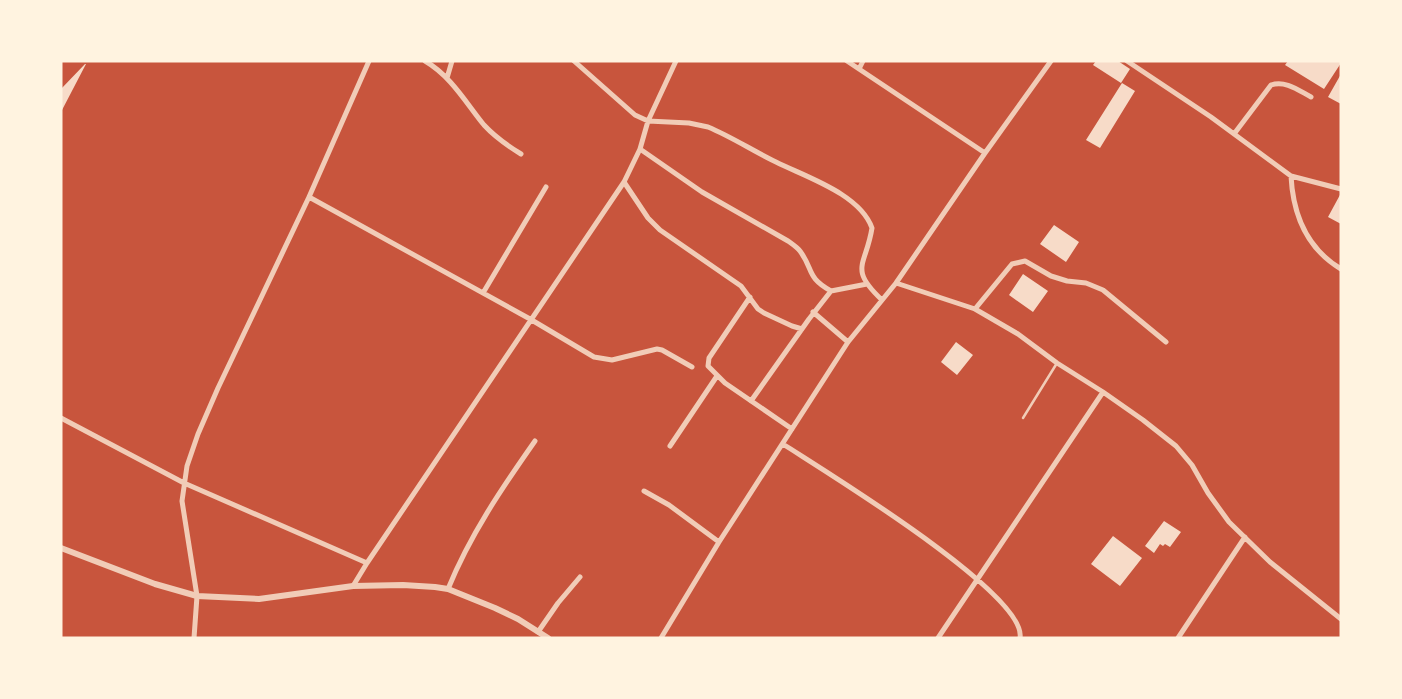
<svg xmlns="http://www.w3.org/2000/svg" width="1402" height="699" font-family="'Roboto Serif',serif">
	<style>
		.building { fill: #f7dbc8 }
		.lines { fill: none; stroke-linecap: round; stroke-linejoin: round }
		.service { stroke: #f1ccb7; stroke-width: 2.5 }
		.minor { stroke: #f1ccb7; stroke-width: 5 }
		.tertiary { stroke: #f1ccb7; stroke-width: 6 }
	</style>
	<rect width="100%" height="100%" fill="#c8553d"/>
	<path class="building" d="M1096,61H1118L1130,69L1121,83L1093,65Z
		M1288,61H1341V63L1324,89L1285,65Z
		M85,64H86L61,112V89Z
		M1341,74V104L1328,97Z
		M1122,83L1135,91L1100,148L1086,140Z
		M1341,193V224L1328,217Z
		M1054,225L1079,242L1066,262L1040,244Z
		M1023,274L1048,291L1033,312L1009,295Z
		M956,342L973,355L957,375L941,362Z
		M1164,521L1181,532L1170,547L1165,544L1163,546L1160,544L1154,553L1145,546Z
		M1113,536L1142,558L1120,586L1091,564Z"/>
	<g class="lines">
		<path class="service" d="M1023,418L1057,363"/>
		<path class="minor" d="M425,61C451,76 466,103 484,125C495,137 508,146 521,154
			M574,61L635,115L648,121L689,123L708,127C732,137 753,151 776,162C806,177 860,194 872,228C866,266 848,268 882,300
			M847,61L985,153
			M1127,61L1211,117L1291,176L1341,189
			M859,69L863,61
			M447,78L452,61
			M1234,134L1271,85C1285,80 1298,90 1311,97
			M640,149L702,192L788,241C792,244 797,247 800,251C814,270 806,277 831,291
			M1291,176C1293,215 1306,248 1341,269
			M624,182L648,218L660,230L741,286L758,309L764,313L792,326L802,329
			M309,197L530,319L594,357L612,360L657,349L662,350L692,367
			M896,283L975,309L1018,334L1057,363L1103,392L938,638
			M483,293L546,187
			M750,297L709,358L708,366L725,383L792,429
			M975,309L1012,264L1025,261L1051,276L1067,281L1086,283L1103,290L1166,342
			M813,312L848,342
			M1103,392L1143,420L1176,446L1192,465L1208,493L1229,522L1270,562L1341,619
			M751,401L809,319L831,291L867,284
			M61,418L184,483L367,563
			M783,444C821,469 1028,594 1020,638
			M670,446L717,376
			M644,491L669,505L719,542
			M353,586L367,563L624,182L640,149L648,121L676,61
			M448,589C470,535 502,488 535,441
			M538,632L558,603L580,577
			M194,638L197,596L182,501L187,466L198,434L218,388L309,197L369,61
			M661,638L719,542L848,342L896,283L985,153L1051,61
			M1178,638L1245,537"/>
		<path class="tertiary" d="M61,548L155,584L197,596L259,599L353,586L403,585L435,587L448,589L495,608L518,619L548,638"/>
	</g>
	<rect width="1402" height="699" fill="none" stroke="#fff3e0" stroke-width="125"/>
</svg>
